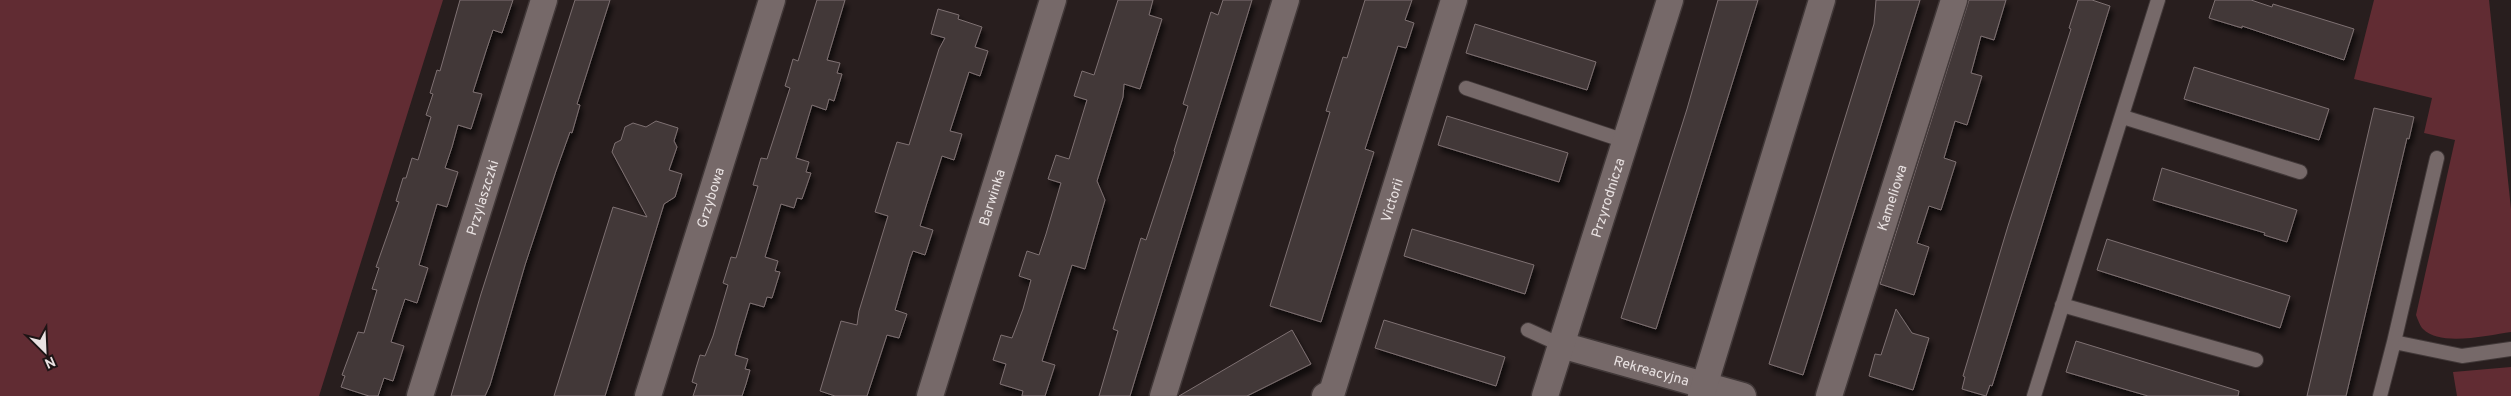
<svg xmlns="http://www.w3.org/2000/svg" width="2511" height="396" font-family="Overpass,sans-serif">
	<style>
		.green { fill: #612c33 }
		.building { fill: #423738; stroke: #7e7172; filter: url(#shadow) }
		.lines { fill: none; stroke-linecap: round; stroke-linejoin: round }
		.service-casing { stroke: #413838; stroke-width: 16 }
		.minor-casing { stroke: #413838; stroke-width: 29 }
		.service { stroke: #766969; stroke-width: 14 }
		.minor { stroke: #766969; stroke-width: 26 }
		.labels { text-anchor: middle; stroke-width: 4.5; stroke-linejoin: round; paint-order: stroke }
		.street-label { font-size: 14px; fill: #e9e2e2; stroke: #1e1415 }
	</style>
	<defs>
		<filter id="shadow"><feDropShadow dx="3" dy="5.5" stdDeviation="2.5" flood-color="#0009"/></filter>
	</defs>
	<rect width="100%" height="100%" fill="#281e1e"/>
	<path class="green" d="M0,0H443L319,396H0Z
		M2374,0H2489L2511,209V332C2489,335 2440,347 2423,329C2420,326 2418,320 2416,315L2455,140L2424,133L2432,98L2354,79Z
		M2511,367V396H2457L2453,372Z"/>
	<path class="building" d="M460,0H513L502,33L493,30L486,51L473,92L482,94L471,129L458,125L452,147L445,168L458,172L447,207L437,204L419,265L428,268L417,303L405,299L398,320L391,342L404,346L393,381L384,378L378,396H369L341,387L345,376L342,375L358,332L364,333L377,290L372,289L379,268L376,267L399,202L396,201L403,178H406L412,158L418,160L431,117L426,115L433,94L430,93L437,70L440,71Z
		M575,0H610L577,104L580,105L572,133L570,132L556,171L525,265L490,385L485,396H451L481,294Z
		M817,0H845L827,60L840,63L837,73L842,74L834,101L829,99L826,110L812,105L796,158L809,162L806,172L811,173L802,199L797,198L794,208L781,204L765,257L778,261L775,271L780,272L772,298L767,297L764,307L750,303L738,343L735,355L748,359L745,369L750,370L746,384L742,396H693L697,384L692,382L696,368L700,355L705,356L713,336L728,285L723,283L731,257L736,258L758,186L753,185L761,158L767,159L790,88L785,86L789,73L793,59L798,61Z
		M1118,0H1153L1149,15L1162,19L1140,89L1124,84L1123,97L1097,181L1105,200L1092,244L1085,269L1072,265L1042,361L1055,365L1045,396H1022L1023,391L1000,384L1006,364L993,360L1001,335L1012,338L1023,309L1031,280L1019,276L1027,251L1039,255L1046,234L1061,183L1048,179L1056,155L1069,159L1087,100L1074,96L1082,71L1094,75Z
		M1223,0H1252L1136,376L1130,396H1099L1118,331L1113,329L1130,274L1141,238L1146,240L1175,152L1174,151L1188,106L1183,104L1211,12L1218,15Z
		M1365,0H1412L1405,20L1414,23L1406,48L1398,46L1365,149L1374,152L1321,322L1270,306L1330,112L1326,111L1343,57L1347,58Z
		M1718,0H1758L1656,329L1621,318L1687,109Z
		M1876,0H1920L1803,375L1769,364L1874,24Z
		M1969,0H2006L1994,40L1981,36L1971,73L1982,76L1967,125L1955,121L1944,158L1956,162L1941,210L1929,206L1917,243L1929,247L1914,295L1880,284Z
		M2078,0H2092L2110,6L1992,386L1990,385L1986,396L1962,389L1965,377L1963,376L2008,226L2071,29L2069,28Z
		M2215,0H2251L2272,7L2273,4L2354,29L2344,60L2242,26V28L2209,18Z
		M938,9L959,15L958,19L982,27L975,47L988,51L980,76L969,72L950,131L962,134L954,160L942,156L926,206L920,226L933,230L925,255L913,251L910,259L895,310L907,314L899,338L887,335L867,396H835L820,391L841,321L857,325L859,311L888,216L875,212L889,167L897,142L909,145L939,49L945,38L931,34Z
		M1475,24L1596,62L1587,90L1466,53Z
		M2194,67L2329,109L2319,140L2184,99Z
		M2374,108L2414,117L2409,139L2407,138L2346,396H2307Z
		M1447,116L1568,153L1559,182L1438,145Z
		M656,121L678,128L674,141L677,147L669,170L682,174L675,197L664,204L605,396H554L613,207L647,217L612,152L615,143L621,140L625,127L633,123L646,127Z
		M2162,168L2297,210L2287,242L2264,235L2265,233L2153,200Z
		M1412,229L1534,265L1525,294L1404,256Z
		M2107,239L2290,296L2280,328L2097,270Z
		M1896,309L1912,333L1929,338L1913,390L1869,376L1875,354L1881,355Z
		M1384,320L1505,357L1496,386L1375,348Z
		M1292,330L1311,364L1247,396H1179Z
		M2076,341L2239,391L2238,396H2148L2066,372Z"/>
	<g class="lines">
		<defs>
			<path id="service" d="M1466,88L1625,141
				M2123,117L2300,172
				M2062,305L2256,360
				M1528,330L1561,345
				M2394,342L2437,158
				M2034,396L2158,0
				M2380,396L2394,342L2462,356L2511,349"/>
			<g id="minor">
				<path id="s1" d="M1561,345L1743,396"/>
				<path id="s2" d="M420,396L544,0"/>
				<path id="s3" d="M648,396L772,0"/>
				<path id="s4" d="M930,396L1053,0"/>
				<path d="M1163,396L1286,0"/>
				<path id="s5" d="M1325,396L1332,392L1454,0"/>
				<path id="s6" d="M1545,396L1670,0"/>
				<path d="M1701,396L1822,0"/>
				<path id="s7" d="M1829,396L1954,0"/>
			</g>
		</defs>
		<use href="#service" class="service-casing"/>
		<use href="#minor" class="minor-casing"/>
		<use href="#service" class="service"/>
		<use href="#minor" class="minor"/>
	</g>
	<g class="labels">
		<g class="street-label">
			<text dy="5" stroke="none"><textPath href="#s2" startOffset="208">Przylaszczki</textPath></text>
			<text dy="5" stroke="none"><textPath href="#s3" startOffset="208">Grzybowa</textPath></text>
			<text dy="5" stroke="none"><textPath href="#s4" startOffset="208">Barwinka</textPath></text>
			<text dy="5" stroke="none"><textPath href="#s6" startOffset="208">Przyrodnicza</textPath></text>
			<text dy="5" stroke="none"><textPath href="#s7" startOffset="208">Kameliowa</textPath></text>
			<text dy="5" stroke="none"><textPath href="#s5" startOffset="209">Victorii</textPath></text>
			<text dy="5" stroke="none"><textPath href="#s1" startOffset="94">Rekreacyjna</textPath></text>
		</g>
	</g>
	<g transform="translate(45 351) rotate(156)" stroke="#1e1415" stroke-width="4" paint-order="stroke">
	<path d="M0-4L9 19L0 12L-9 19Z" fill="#e9e2e2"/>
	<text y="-8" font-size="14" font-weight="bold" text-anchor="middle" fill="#e9e2e2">N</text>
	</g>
</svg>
